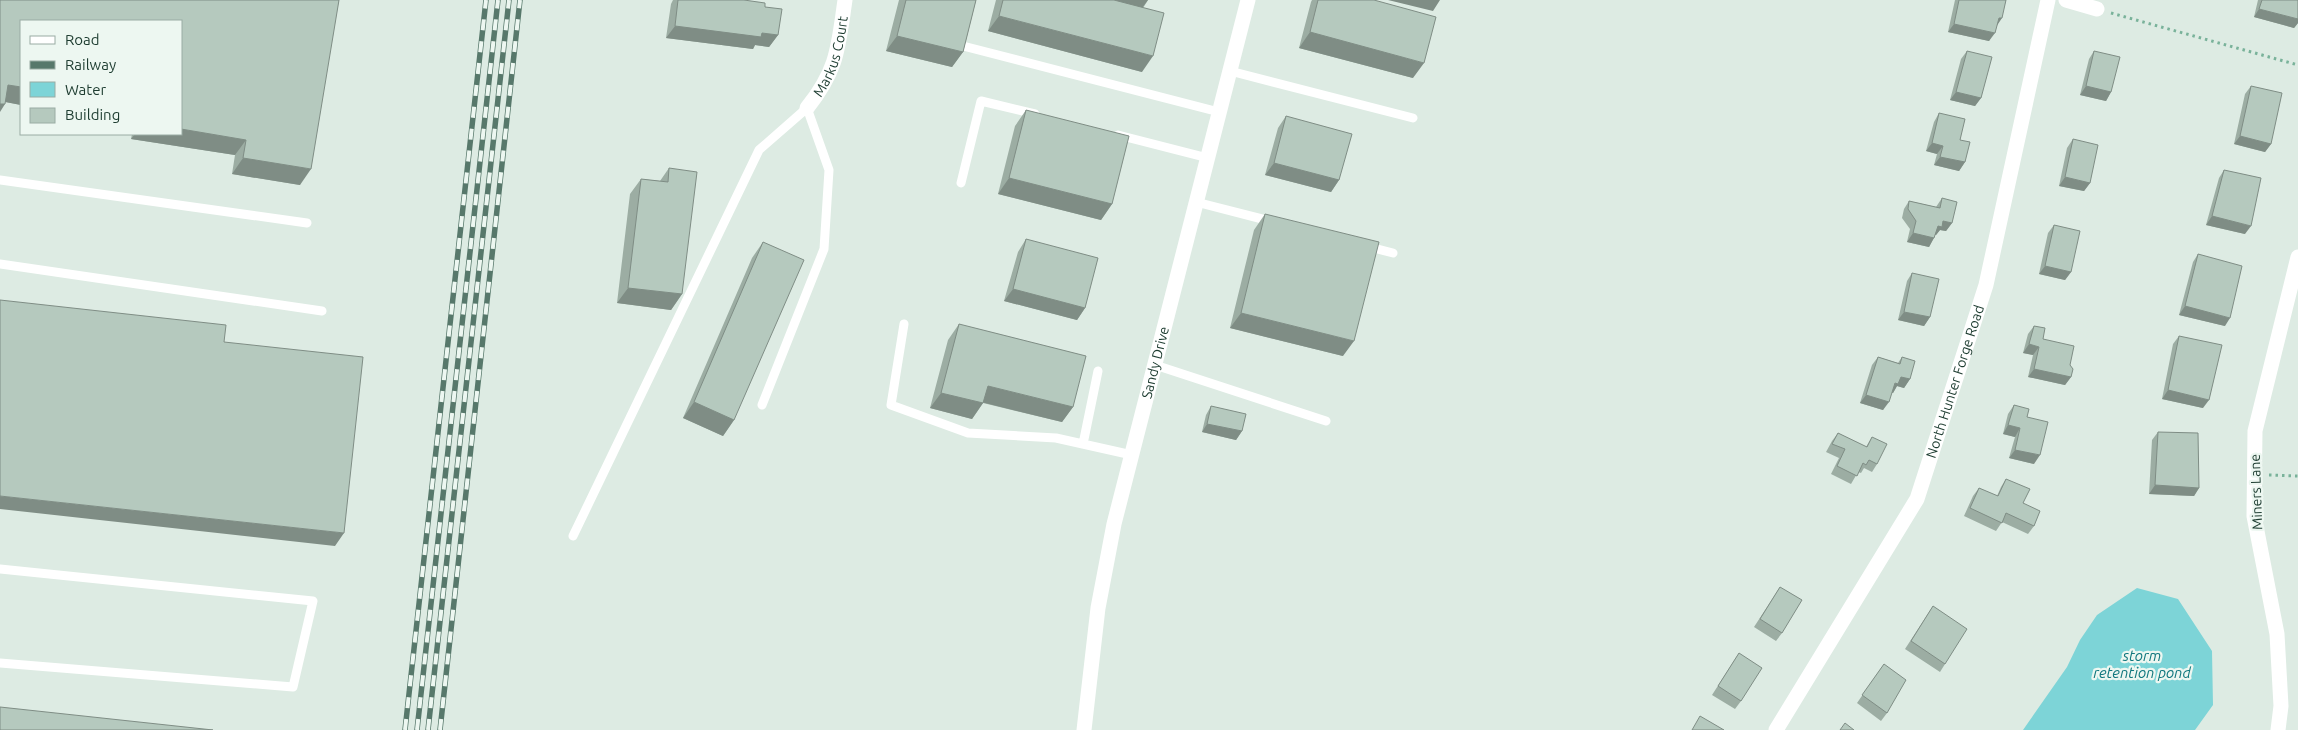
<svg xmlns="http://www.w3.org/2000/svg" width="2298" height="730" font-family="Ubuntu,sans-serif">
	<style>
		.water { fill: #7dd4d7 }
		.lines { fill: none; stroke-linecap: round; stroke-linejoin: round }
		.path { stroke: #79b29a; stroke-width: 3; stroke-dasharray: 2.5 4; stroke-linecap: butt }
		.service { stroke: #fff; stroke-width: 9 }
		.minor { stroke: #fff; stroke-width: 15 }
		.rail-casing { stroke: #57786b; stroke-width: 5.5 }
		.rail { stroke: #edf7f1; stroke-width: 4; stroke-dasharray: 11; stroke-linecap: butt }
		.wall { fill: #9cada3 }
		.shaded-wall { fill: #7f8d85 }
		.building { fill: #b5c9be; stroke: #7f8d85 }
		.labels { text-anchor: middle; stroke-width: 4.5; stroke-linejoin: round; paint-order: stroke }
		.street-label { font-size: 14px; fill: #1d3c30; stroke: #edf7f1 }
		.water-label { font-size: 15px; font-style: italic; fill: #11787e; stroke: #edf7f1 }
	</style>
	<rect width="100%" height="100%" fill="#ddebe3"/>
	<path class="water" d="M2137,588L2178,599L2212,651L2213,705L2195,730H2023L2067,667L2080,640L2097,615Z"/>
	<g class="lines">
		<path class="path" d="M2111,13L2298,65
			M2269,475L2298,476"/>
		<path class="service" d="M963,46L1219,112
			M1230,71L1413,118
			M1118,135L1208,158
			M0,180L307,223
			M961,183L981,101L1035,114
			M1196,202L1274,222
			M1366,246L1393,253
			M0,264L322,311
			M904,324L891,405L968,433L1056,438L1132,455
			M1155,365L1326,421
			M1083,444L1098,371
			M573,536L759,150L807,108L829,170L824,249L762,405
			M0,569L313,601L293,687L0,663"/>
		<g class="minor">
			<path d="M2066,0L2097,9"/>
			<path id="s1" d="M807,108C838,69 838,48 845,0"/>
			<path id="s2" d="M1084,730L1098,608L1114,524L1248,0"/>
			<path id="s3" d="M1776,730L1917,499L1986,285L2048,0"/>
			<path d="M2278,730L2281,706L2277,634L2254,516L2255,431L2298,257"/>
		</g>
		<defs>
			<path id="rail" d="M405,730L486,0
				M417,730L498,0
				M428,730L509,0
				M440,730L520,0"/>
		</defs>
		<use href="#rail" class="rail-casing"/>
		<use href="#rail" class="rail"/>
	</g>
	<path class="wall" d="M0,0H339L300,185L232,174L235,155L131,139L132,134H181L21,21V105L6,102Z
		M673,0H744L765,7L778,35L769,47L755,45L753,49L666,38L671,4Z
		M899,0H976L963,52L952,67L886,51Z
		M996,0H1148L1143,8L1142,72L988,31Z
		M1312,0H1374L1413,78L1299,48L1311,2Z
		M1955,0H2006L1996,27L1989,41L1948,32Z
		M2258,0H2298V23L2294,28L2254,17Z
		M1967,51L1981,98L1975,106L1950,100L1961,59Z
		M2094,51L2111,92L2106,101L2080,95L2089,59Z
		M2251,86L2271,144L2265,152L2234,144L2245,94Z
		M1026,110L1112,204L1101,220L998,194L1015,126Z
		M1939,113L1960,140L1965,162L1959,171L1934,165L1937,154L1926,151L1934,122Z
		M1286,116L1339,180L1331,192L1265,175L1278,128Z
		M2073,139L2090,183L2084,191L2059,186L2067,148Z
		M669,168L682,294L671,310L617,303L630,194L641,179L660,181Z
		M2224,170L2245,234L2206,225L2219,178Z
		M1942,198L1952,223L1946,231L1940,230L1936,235H1935L1929,247L1907,242L1910,229L1902,218L1904,209L1909,201L1936,207Z
		M1265,214L1343,356L1230,328L1254,230Z
		M2054,225L2071,272L2065,280L2039,274L2048,233Z
		M1026,239L1085,308L1077,320L1004,301L1018,252Z
		M763,242L734,420L723,436L683,418L752,258Z
		M2198,254L2225,326L2179,315L2193,262Z
		M1912,273L1930,317L1924,326L1898,320L1907,281Z
		M959,324L1073,407L1062,422L983,403L972,419L930,408L948,340Z
		M2034,326L2043,339L2070,365L2071,377L2065,385L2028,377L2033,355L2023,353L2028,334Z
		M2179,336L2203,408L2162,399L2173,344Z
		M1878,357L1898,363L1902,357L1910,379L1904,388L1897,386L1893,393L1892,392L1883,410L1860,403L1872,365Z
		M2014,405L2027,417L2034,464L2009,458L2015,437L2003,434L2008,414Z
		M1211,406L1242,431L1236,440L1202,432L1206,415Z
		M2158,432L2199,488L2194,496L2149,494L2152,440Z
		M1838,433L1866,447L1872,437L1877,464L1872,472L1864,468L1861,473L1858,472L1851,484L1831,474L1839,458L1826,452L1832,441Z
		M2006,479L2023,503L2034,526L2028,534L2002,522L1996,531L1964,516L1973,496L1979,488L1997,496L2001,487Z
		M1780,587L1782,633L1776,641L1754,627Z
		M1933,606L1945,664L1940,672L1905,649Z
		M1739,653L1741,701L1735,709L1712,695Z
		M1884,664L1887,713L1881,721L1857,703Z"/>
	<path class="shaded-wall" d="M1108,0H1148L1142,8Z
		M1388,0H1440L1433,11Z
		M2259,9L2298,19V23L2294,28L2254,17Z
		M999,16L1153,56L1142,72L988,31Z
		M1999,18H2002L1996,27Z
		M1954,24L1995,33L1989,41L1948,32Z
		M675,26L762,33L778,35L769,47L755,45L753,49L666,38Z
		M1310,32L1424,63L1413,78L1299,48Z
		M897,36L963,52L952,67L886,51Z
		M8,85L21,87V105L0,101Z
		M2086,86L2111,92L2106,101L2080,95Z
		M1956,92L1981,98L1975,106L1950,100Z
		M0,104H5L0,112Z
		M181,129L246,140L235,155L131,139L135,134H181Z
		M2240,136L2271,144L2265,152L2234,144Z
		M1932,143L1943,146L1937,154L1926,151Z
		M1940,157L1965,162L1959,171L1934,165Z
		M243,158L311,169L300,185L232,174Z
		M1274,163L1339,180L1331,192L1265,175Z
		M2065,177L2090,183L2084,191L2059,186Z
		M1009,178L1112,204L1101,220L998,194Z
		M2212,216L2251,226L2245,234L2206,225Z
		M1943,221L1952,223L1946,231L1940,230L1936,235L1932,234L1938,226Z
		M1913,233L1934,238L1929,247L1907,242Z
		M2045,266L2071,272L2065,280L2039,274Z
		M628,288L682,294L671,310L617,303Z
		M1013,289L1085,308L1077,320L1004,301Z
		M2185,306L2230,318L2225,326L2179,315Z
		M1904,312L1930,317L1924,326L1898,320Z
		M1241,313L1354,341L1343,356L1230,328Z
		M2029,344L2039,347L2033,355L2023,353Z
		M2034,369L2071,377L2065,385L2028,377Z
		M1901,377L1910,379L1904,388L1897,386L1893,393L1889,392Z
		M988,386L1073,407L1062,422L977,401Z
		M2168,390L2209,400L2203,408L2162,399Z
		M941,393L983,403L972,419L930,408Z
		M1866,395L1889,402L1883,410L1860,403Z
		M694,402L734,420L723,436L683,418Z
		M1207,424L1242,431L1236,440L1202,432Z
		M2008,425L2020,428L2015,437L2003,434Z
		M2015,450L2040,455L2034,464L2009,458Z
		M2155,485L2199,488L2194,496L2149,494Z
		M0,496L344,533L335,546L0,509Z"/>
	<path class="building" d="M0,0H339L311,169L243,158L246,140L181,129V21H21V87L8,85L5,104H0Z
		M678,0H744L765,3V7L782,9L778,35L762,33L761,37L675,26Z
		M906,0H976L963,52L897,36Z
		M1003,0H1114L1164,13L1153,56L999,16Z
		M1318,0H1374L1436,17L1424,63L1310,32Z
		M1959,0H2006L2002,18H1999L1995,33L1954,24Z
		M2262,0H2298V19L2259,9Z
		M1967,51L1992,57L1981,98L1956,92Z
		M2094,51L2120,57L2111,92L2086,86Z
		M2251,86L2282,93L2271,144L2240,136Z
		M1026,110L1129,136L1112,204L1009,178Z
		M1939,113L1965,119L1960,140L1970,142L1965,162L1940,157L1943,146L1932,143Z
		M1286,116L1352,134L1339,180L1274,163Z
		M2073,139L2098,145L2090,183L2065,177Z
		M669,168L697,172L682,294L628,288L641,179L668,182Z
		M2224,170L2261,178L2251,226L2212,216Z
		M1942,198L1957,202L1952,223L1943,221L1942,227L1938,226L1934,238L1913,233L1916,221L1908,209L1909,201L1940,208Z
		M1265,214L1379,242L1354,341L1241,313Z
		M2054,225L2080,231L2071,272L2045,266Z
		M1026,239L1098,258L1085,308L1013,289Z
		M763,242L804,260L734,420L694,402Z
		M2198,254L2242,266L2230,318L2185,306Z
		M1912,273L1939,279L1930,317L1904,312Z
		M0,300L226,325L224,342L363,357L344,533L0,496Z
		M959,324L1086,356L1073,407L988,386L983,403L941,393Z
		M2034,326L2045,328L2043,339L2074,346L2070,365L2073,369L2071,377L2034,369L2039,347L2029,344Z
		M2179,336L2222,345L2209,400L2168,390Z
		M1878,357L1900,364L1902,357L1915,361L1910,379L1901,377L1898,384L1895,383L1889,402L1866,395Z
		M2014,405L2029,409L2027,417L2048,422L2040,455L2015,450L2020,428L2008,425Z
		M1211,406L1246,414L1242,431L1207,424Z
		M2158,432L2198,433L2199,488L2155,485Z
		M1838,433L1867,447L1872,437L1887,444L1877,464L1869,460L1866,465L1863,463L1857,476L1837,466L1845,449L1832,444Z
		M2006,479L2030,489L2023,503L2040,511L2034,526L2006,513L2002,523L1970,508L1979,488L1998,496Z
		M1780,587L1802,600L1782,633L1760,619Z
		M1933,606L1967,629L1945,664L1911,641Z
		M1739,653L1762,668L1741,701L1718,686Z
		M1884,664L1906,680L1887,713L1862,695Z
		M0,707L213,730H0Z
		M1700,716L1724,730H1692Z
		M1845,723L1854,730H1840Z"/>
	<g class="labels">
		<g class="street-label">
			<text dy="5" stroke="none"><textPath href="#s1" startOffset="58">Markus Court</textPath></text>
			<text dy="5" stroke="none"><textPath href="#s2" startOffset="375">Sandy Drive</textPath></text>
			<text dy="5" stroke="none"><textPath href="#s3" startOffset="394">North Hunter Forge Road</textPath></text>
			<text transform="translate(2256 492) rotate(-92)" y="5">Miners Lane</text>
		</g>
		<g class="water-label">
			<text x="2142" y="661">storm<tspan x="2142" dy="17">retention pond</tspan></text>
		</g>
	</g>
	<rect x="20" y="20" width="162" height="115" fill="#edf7f1" stroke="#9aaca4"/>
	<rect x="30" y="36" width="25" height="8" fill="#ffffff" stroke="#9aaca4"/>
	<text x="65" y="45" font-size="15" fill="#1d3c30">Road</text>
	<rect x="30" y="61" width="25" height="8" fill="#57786b" stroke="#9aaca4"/>
	<text x="65" y="70" font-size="15" fill="#1d3c30">Railway</text>
	<rect x="30" y="82" width="25" height="15" fill="#7dd4d7" stroke="#9aaca4"/>
	<text x="65" y="95" font-size="15" fill="#1d3c30">Water</text>
	<rect x="30" y="108" width="25" height="15" fill="#b5c9be" stroke="#9aaca4"/>
	<text x="65" y="120" font-size="15" fill="#1d3c30">Building</text>
</svg>
